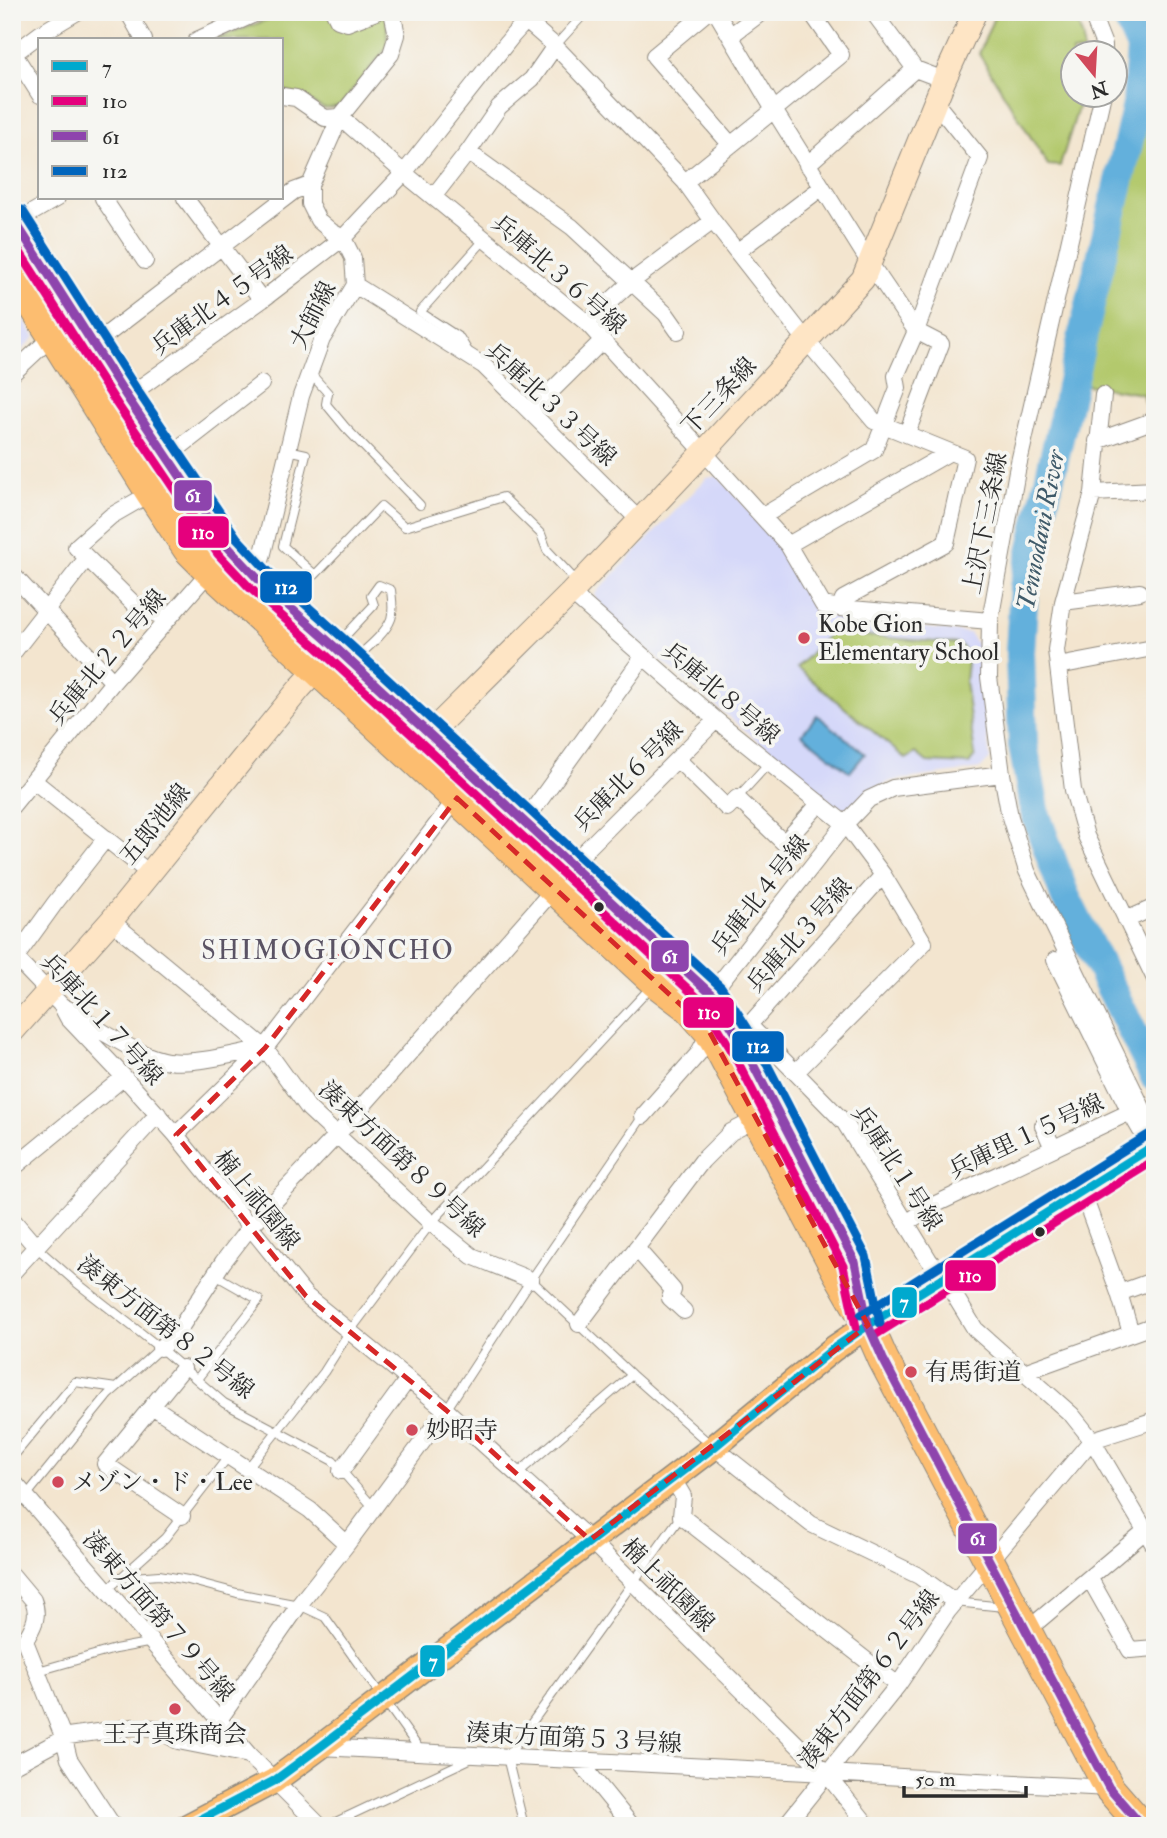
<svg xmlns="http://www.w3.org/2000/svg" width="1167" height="1838" font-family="'IM FELL Double Pica','Noto Serif JP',serif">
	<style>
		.built { fill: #d5d8f9 }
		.green { fill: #b3c96d; stroke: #6f7a4c; stroke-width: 2 }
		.water { fill: #63b0dc; stroke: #476e84; stroke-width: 2 }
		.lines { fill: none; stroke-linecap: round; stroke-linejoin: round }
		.river { stroke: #63b0dc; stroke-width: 30 }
		.lane-casing { stroke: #8f887d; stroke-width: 10 }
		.street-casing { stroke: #8f887d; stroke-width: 18 }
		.secondary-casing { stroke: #8f887d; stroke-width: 25 }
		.primary-casing { stroke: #8f887d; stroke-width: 27 }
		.highway-casing { stroke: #8f887d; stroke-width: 32 }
		.lane { stroke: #fff; stroke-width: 8 }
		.street { stroke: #fff; stroke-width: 16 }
		.secondary { stroke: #fee5c5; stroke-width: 23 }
		.primary { stroke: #fcbd6f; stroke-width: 24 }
		.highway { stroke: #fcbd6f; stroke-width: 30 }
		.bus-1-casing { stroke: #f6f6f2; stroke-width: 14 }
		.bus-2-casing { stroke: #f6f6f2; stroke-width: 14 }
		.bus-3-casing { stroke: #f6f6f2; stroke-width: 14 }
		.bus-4-casing { stroke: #f6f6f2; stroke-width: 14 }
		.bus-1 { stroke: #00a9ce; stroke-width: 9 }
		.bus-2 { stroke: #e5007d; stroke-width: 9 }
		.bus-3 { stroke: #8e44ad; stroke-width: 9 }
		.bus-4 { stroke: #0065bd; stroke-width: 9 }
		.marked { fill: none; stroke: #d62828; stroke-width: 5; stroke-dasharray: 14 9; stroke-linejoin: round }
		.poi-dot { fill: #d1495b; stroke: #f6f6f2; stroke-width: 2.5 }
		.bus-dot { fill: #2b2b2b; stroke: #f6f6f2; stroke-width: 2.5 }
		.labels { text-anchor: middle; stroke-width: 7; stroke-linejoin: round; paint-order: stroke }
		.street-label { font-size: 24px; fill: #2b2b2b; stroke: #f6f6f2 }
		.poi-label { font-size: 24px; fill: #2b2b2b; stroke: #f6f6f2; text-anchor: start }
		.water-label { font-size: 26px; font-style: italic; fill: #3f5a69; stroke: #f6f6f2 }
		.neighbourhood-label { font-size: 26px; letter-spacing: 2px; fill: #5a5364; stroke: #f6f6f2 }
		.line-badge { stroke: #f6f6f2; stroke-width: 2.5 }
		.badge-label { font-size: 19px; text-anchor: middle; font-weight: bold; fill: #fff }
	</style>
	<rect width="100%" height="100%" fill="#f6f6f2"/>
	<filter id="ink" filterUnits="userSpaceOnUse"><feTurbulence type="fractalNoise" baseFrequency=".0143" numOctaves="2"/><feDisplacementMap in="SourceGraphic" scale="14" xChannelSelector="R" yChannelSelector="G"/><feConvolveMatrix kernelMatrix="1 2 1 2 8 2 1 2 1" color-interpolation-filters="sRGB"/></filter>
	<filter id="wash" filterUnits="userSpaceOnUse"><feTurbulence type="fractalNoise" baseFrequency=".00686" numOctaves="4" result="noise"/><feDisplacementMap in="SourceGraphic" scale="28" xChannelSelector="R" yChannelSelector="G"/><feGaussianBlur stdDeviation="1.57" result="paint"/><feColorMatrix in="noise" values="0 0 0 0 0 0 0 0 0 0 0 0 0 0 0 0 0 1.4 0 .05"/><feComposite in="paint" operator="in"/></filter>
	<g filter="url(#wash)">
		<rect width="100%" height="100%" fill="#f3e5cf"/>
		<path class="built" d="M12,300L35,337L12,360Z
			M718,476L782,547L817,615L969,633L977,644L990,759L980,769L891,781L865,794L847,809L838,808L596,606L595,594L707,478Z"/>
		<path class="green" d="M287,12H328L344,29L384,14L387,21V48L340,106L325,109L282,89V40H214Z
			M996,12H1074L1083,39V52H1072V94L1082,95L1060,166L1048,165L979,54Z
			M1145,85L1155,105V412L1150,413L1142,394L1080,384Z
			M830,633L959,644L968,653L965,681L975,756L969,764L927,762L916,753L906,759L797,668Z"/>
		<path class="water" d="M817,715L865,754L850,772L802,734Z"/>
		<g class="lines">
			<path class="river" d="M1125,12L1149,66
				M1141,49L1137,105L1024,587L1020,652L1023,745L1036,816L1065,896L1155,1077"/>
		</g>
	</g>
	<g filter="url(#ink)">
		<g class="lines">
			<defs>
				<path id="lane" d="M555,46L586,12
					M469,353L460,338L420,312L485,239
					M310,373L328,393L326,404L345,427L420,505
					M288,450L306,454L283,546L315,575L381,506L405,527L503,497L541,534L547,550L577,582
					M340,643L346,635L374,605L371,596L379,585L391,590C392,600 394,610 391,619C386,633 366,649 355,659
					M737,798L769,763
					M36,1247L77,1283L160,1348L224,1403L333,1461L374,1508
					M531,1280L632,1375L712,1446
					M197,1379L259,1300L215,1275
					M446,1410L531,1280L643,1116
					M12,1458L75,1382L116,1388L160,1348
					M247,1469L324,1372L350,1331L431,1223L651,987
					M517,1474L632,1375
					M26,1496L108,1395L116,1388
					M121,1578L159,1575L188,1580L237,1593L299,1605L325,1617L420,1750
					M107,1590L165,1538L228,1457
					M955,1602L1004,1607
					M38,1671L115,1649L153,1642
					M327,1826L470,1759
					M524,1826L507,1757L681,1516"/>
				<path id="street" d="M128,12L144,40
					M334,12L338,20L347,23L376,12
					M516,12L555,46L685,182L713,221L806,340L874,421L965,458L946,543L843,599L840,608
					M707,12L654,56L731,145
					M873,12L915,69L944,80
					M1091,12L1104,45V52
					M730,36L762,12
					M197,40L259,12
					M14,54L40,95
					M12,55L40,34L77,12
					M1103,94L1017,471L990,621L989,677L1002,774L1010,817L1027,871L1150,1124L1155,1146
					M282,96L296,98L325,118L340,117L404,173L587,323L788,545L823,605L840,608L990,621
					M468,152L572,227L666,314L678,331
					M807,165L915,69
					M685,182L774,110L716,12
					M433,197L468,152L499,107L532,79L555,46
					M103,198L145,261
					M185,198L262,300
					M16,222L57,198
					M343,238L332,232L318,220L310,204V185L340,117L391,54L397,35L392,12
					M738,251L821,188
					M355,285L484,366L639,520
					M587,323L631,282L713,221
					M93,345L294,191L310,185
					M12,374L42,346L58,335
					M1103,395L1093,493L1063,602L1056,650L1073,790L1086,836L1155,979
					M127,397L262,300L343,238L404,173L513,35L534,12
					M530,412L603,340
					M907,433L941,344L916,331L980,158L935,102
					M1097,441L1155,420
					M167,457L261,384
					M151,493L111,516L76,547L138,608L168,618
					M1093,493L1155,490
					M763,516L874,450L898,388L896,376L916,331L869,262L774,110L841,55L811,12
					M788,545L950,452
					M12,574L113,682
					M257,578L301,396L322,339L355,285L353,258L343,238
					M571,593L716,720L845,824L883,875L924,943L796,1072
					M1063,602L1140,592
					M12,654L87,558
					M1058,666L1153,648
					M677,759L727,808L737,798L784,843L820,803
					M34,781L149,873
					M12,806L113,682L210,571
					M525,821L643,657
					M572,864L716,720
					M1126,920L1155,907
					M111,921L265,1048L309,1109L431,1223L472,1256L531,1280
					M12,954L61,1005L68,1018L124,1077L176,1135L306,1296L446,1410L590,1540L826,1773L1109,1788
					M16,957L55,903L106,838
					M1055,960L1130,1112L1141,1131L1153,1144
					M711,994L845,824L869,799L893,788L1002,774
					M62,1006C79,1014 92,1026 108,1035C127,1046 146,1057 168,1061C195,1065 237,1053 265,1048
					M729,1019L749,1025L845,1123L929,1260L944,1278L975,1329L1072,1415L1092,1440L1155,1547
					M749,1025L883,875
					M643,1116L698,1054L711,1030
					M1043,1126L1053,1148
					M176,1135L265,1048L457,798
					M12,1169L124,1077
					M1082,1191L1119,1293L1131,1333
					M12,1219L36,1247
					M906,1223L936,1204L1130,1112
					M636,1248L673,1290L670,1298L684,1311
					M12,1273L158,1114
					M1119,1293L1155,1280
					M579,1324L702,1161L731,1132L757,1119
					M160,1348L177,1333L223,1262L250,1227L336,1136L554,889
					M1024,1372L1155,1325
					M152,1406L310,1510L347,1544
					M714,1447L811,1524L919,1576L955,1602
					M341,1471L408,1379
					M673,1479L683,1496L681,1516L898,1685
					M12,1480L249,1755L320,1826
					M182,1516L105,1464L183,1368
					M12,1575L33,1600C40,1617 33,1626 25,1641L64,1739L69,1759L113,1826
					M1090,1579L1130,1650L1155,1648
					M1025,1632L1145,1531L1152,1529
					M219,1720L299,1605L347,1544L446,1410
					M320,1747L826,1773L868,1826
					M579,1761L632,1826
					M12,1766L68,1736L134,1727L155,1728L178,1741L249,1755
					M785,1826L898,1685L948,1611L1092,1440L1155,1420"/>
				<path id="secondary" d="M419,744L571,593L705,451L863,279L944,80L975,12
					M12,1032L111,921L300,688L326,660"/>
				<path id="primary" d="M188,1826L274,1781L320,1747L714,1447L833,1349L868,1325L1155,1145"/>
				<path id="highway" d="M12,217L127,397L227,546L257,578L336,648L711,994L742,1043L855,1262L862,1293
					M12,271L151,493L188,549L210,571L655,982L688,1007L709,1031L722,1053L837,1271L868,1325L883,1359L1109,1788L1142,1826"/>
			</defs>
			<use href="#lane" class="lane-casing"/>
			<use href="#street" class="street-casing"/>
			<use href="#secondary" class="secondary-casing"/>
			<use href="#primary" class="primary-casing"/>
			<use href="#highway" class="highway-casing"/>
			<use href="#lane" class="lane"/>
			<use href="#street" class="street"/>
			<use href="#secondary" class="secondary"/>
			<use href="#primary" class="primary"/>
			<use href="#highway" class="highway"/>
			<defs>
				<path id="bus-1" d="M188,1826L274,1781L320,1747L714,1447L833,1349L868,1325L1155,1145"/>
				<path id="bus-2" d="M12,240L117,404L218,554L249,587L328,657L702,1002L731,1049L843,1266L856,1327
					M875,1335L1155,1160"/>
				<path id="bus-3" d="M12,217L127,397L227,546L257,578L336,648L711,994L742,1043L855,1262L868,1325L883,1359L1109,1788L1142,1826"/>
				<path id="bus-4" d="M22,210L137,390L237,538L266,569L344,639L721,987L753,1037L866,1256L880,1323
					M861,1315L1148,1135"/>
			</defs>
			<use href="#bus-1" class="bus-1-casing"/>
			<use href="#bus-2" class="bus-2-casing"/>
			<use href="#bus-3" class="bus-3-casing"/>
			<use href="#bus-4" class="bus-4-casing"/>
			<use href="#bus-1" class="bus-1"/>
			<use href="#bus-2" class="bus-2"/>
			<use href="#bus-3" class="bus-3"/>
			<use href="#bus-4" class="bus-4"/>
		</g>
	</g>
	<path class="marked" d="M457,798L709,1031L868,1325L590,1540L446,1410L306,1296L176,1135L265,1048Z"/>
	<g class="poi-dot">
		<circle cx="804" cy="638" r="7"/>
		<circle cx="911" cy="1372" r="7"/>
		<circle cx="412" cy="1430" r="7"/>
		<circle cx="58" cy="1482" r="7"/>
		<circle cx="175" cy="1709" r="7"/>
	</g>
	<g class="bus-dot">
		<circle cx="599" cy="907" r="6"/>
		<circle cx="1040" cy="1232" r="6"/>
	</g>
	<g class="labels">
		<g class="street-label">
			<text transform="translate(559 274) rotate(41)" y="8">兵庫北３６号線</text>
			<text transform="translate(222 300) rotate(-36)" y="8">兵庫北４５号線</text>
			<text transform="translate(313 315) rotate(-63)" y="8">大師線</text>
			<text transform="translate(719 396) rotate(-47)" y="8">下三条線</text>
			<text transform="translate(551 404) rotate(43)" y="8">兵庫北３３号線</text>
			<text transform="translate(985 523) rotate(-79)" y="8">上沢下三条線</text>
			<text transform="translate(107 657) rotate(-50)" y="8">兵庫北２２号線</text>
			<text transform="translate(721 693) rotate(40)" y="8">兵庫北８号線</text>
			<text transform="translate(628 776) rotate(-45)" y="8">兵庫北６号線</text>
			<text transform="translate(155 824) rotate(-51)" y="8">五郎池線</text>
			<text transform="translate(760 895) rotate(-52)" y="8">兵庫北４号線</text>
			<text transform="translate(799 935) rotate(-48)" y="8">兵庫北３号線</text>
			<text transform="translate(102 1019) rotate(48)" y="8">兵庫北１７号線</text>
			<text transform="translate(1026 1136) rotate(-25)" y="8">兵庫里１５号線</text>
			<text transform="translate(402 1159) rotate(43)" y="8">湊東方面第８９号線</text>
			<text transform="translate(897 1168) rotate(57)" y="8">兵庫北１号線</text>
			<text transform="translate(257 1200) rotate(51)" y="8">楠上祇園線</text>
			<text transform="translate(166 1327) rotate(38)" y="8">湊東方面第８２号線</text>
			<text transform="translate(668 1585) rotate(45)" y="8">楠上祇園線</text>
			<text transform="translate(159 1616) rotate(49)" y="8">湊東方面第７９号線</text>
			<text transform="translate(869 1679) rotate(-53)" y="8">湊東方面第６２号線</text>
			<text transform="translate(574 1738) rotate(3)" y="8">湊東方面第５３号線</text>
		</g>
		<g class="poi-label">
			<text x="818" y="632">Kobe Gion<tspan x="818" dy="28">Elementary School</tspan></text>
			<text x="925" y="1380">有馬街道</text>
			<text x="426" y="1438">妙昭寺</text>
			<text x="72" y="1490">メゾン・ド・Lee</text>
			<text x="175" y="1742" text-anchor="middle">王子真珠商会</text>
		</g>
		<g class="water-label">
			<text transform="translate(1040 530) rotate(-79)" y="9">Tennodani River</text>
		</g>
		<g class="neighbourhood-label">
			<text x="328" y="959">SHIMOGIONCHO</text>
		</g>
	</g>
	<g class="line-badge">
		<rect x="173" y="479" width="40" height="33" rx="7" fill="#8e44ad"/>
		<rect x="177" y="515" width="53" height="34" rx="7" fill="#e5007d"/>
		<rect x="259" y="570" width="54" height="34" rx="7" fill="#0065bd"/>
		<rect x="650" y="939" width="40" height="34" rx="7" fill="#8e44ad"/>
		<rect x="682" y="996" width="53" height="33" rx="7" fill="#e5007d"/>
		<rect x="731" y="1030" width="54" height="33" rx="7" fill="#0065bd"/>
		<rect x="944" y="1259" width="53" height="33" rx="7" fill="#e5007d"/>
		<rect x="891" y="1286" width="27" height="33" rx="7" fill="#00a9ce"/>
		<rect x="957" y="1522" width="41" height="33" rx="7" fill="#8e44ad"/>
		<rect x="419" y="1644" width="27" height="34" rx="7" fill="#00a9ce"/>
	</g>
	<g class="badge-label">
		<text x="193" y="502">61</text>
		<text x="203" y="539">110</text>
		<text x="286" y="594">112</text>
		<text x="670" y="963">61</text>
		<text x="709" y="1019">110</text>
		<text x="758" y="1053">112</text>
		<text x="970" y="1282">110</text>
		<text x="904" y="1309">7</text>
		<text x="978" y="1545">61</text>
		<text x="433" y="1668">7</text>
	</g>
	<rect width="1167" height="1838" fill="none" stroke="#f6f6f2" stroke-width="42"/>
	<rect x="38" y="38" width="245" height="161" fill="#f6f6f2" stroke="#a5a5a2" stroke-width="2"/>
	<rect x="52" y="61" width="35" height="10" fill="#00a9ce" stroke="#a5a5a2" stroke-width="2"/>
	<text x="102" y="74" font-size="21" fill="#2b2b2b">7</text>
	<rect x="52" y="96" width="35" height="10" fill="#e5007d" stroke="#a5a5a2" stroke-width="2"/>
	<text x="102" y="108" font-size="21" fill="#2b2b2b">110</text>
	<rect x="52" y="131" width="35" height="10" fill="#8e44ad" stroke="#a5a5a2" stroke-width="2"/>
	<text x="102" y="144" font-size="21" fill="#2b2b2b">61</text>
	<rect x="52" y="166" width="35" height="10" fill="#0065bd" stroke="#a5a5a2" stroke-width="2"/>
	<text x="102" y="178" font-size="21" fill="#2b2b2b">112</text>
	<g transform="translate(1094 74) rotate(162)"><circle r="33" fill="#f6f6f2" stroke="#a5a5a2" stroke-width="2"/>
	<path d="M0-5L12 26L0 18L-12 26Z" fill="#d1495b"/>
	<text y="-10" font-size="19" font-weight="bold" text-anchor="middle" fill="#2b2b2b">N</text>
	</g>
	<path d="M904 1786v10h122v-10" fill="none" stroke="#2b2b2b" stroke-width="3.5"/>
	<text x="915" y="1786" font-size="21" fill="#2b2b2b" stroke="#f6f6f2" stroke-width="5" paint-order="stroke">50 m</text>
</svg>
